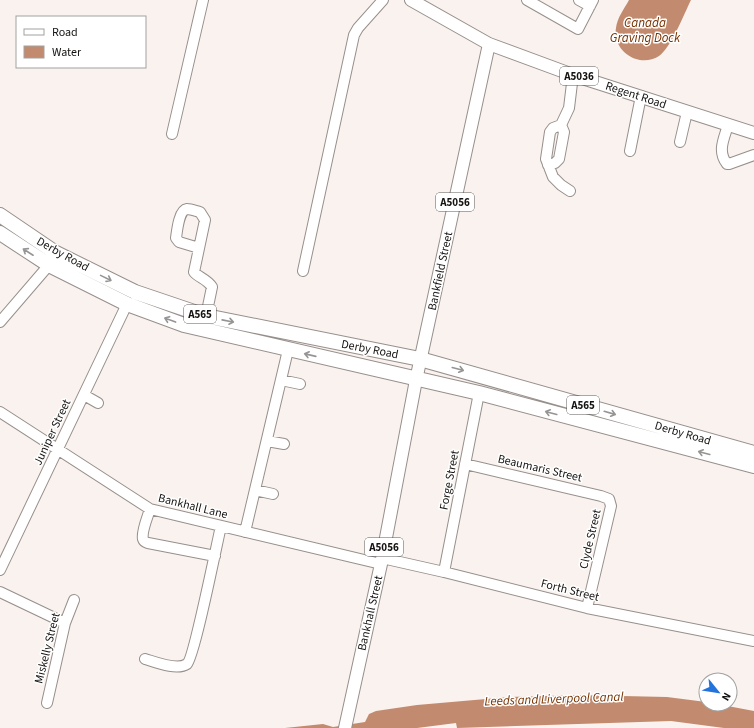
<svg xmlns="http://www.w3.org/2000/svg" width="754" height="728" font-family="'Source Sans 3',sans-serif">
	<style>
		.water { fill: #c28a6e }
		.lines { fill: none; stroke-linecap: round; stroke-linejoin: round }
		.minor-casing { stroke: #978f8c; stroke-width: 12 }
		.major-casing { stroke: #978f8c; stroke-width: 14 }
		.highway-casing { stroke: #978f8c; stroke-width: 16 }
		.minor { stroke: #fff; stroke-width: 10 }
		.major { stroke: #fff; stroke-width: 12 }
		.highway { stroke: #fff; stroke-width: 14 }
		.oneway { stroke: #969594 }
		.labels { text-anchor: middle; stroke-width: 3; stroke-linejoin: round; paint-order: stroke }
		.shield { fill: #fff; stroke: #5c5a59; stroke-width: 1 }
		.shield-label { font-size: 11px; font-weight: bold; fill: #161412 }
		.street-label { font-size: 12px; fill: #161412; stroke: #fff }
		.water-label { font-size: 13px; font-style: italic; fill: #753100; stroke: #fff }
	</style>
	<rect width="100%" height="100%" fill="#faf2ee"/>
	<path class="water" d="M629,0H691C684,14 671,48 659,56C639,69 612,51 616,28C617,18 624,9 629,0Z
		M578,695L667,697L706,702V704H717L754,711V728H724L671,721L457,728L456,723L417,728H285L323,724L333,727L365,722L369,714L376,711L417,705L509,697Z"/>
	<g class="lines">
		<defs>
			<path id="minor" d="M527,0L578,29L593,0
				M579,0L590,6
				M728,125C724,139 717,151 727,164H729L754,155
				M172,134L203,0
				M680,142L687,112
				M630,151L641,96
				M548,165L555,163L559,159L564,132L561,125
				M570,191L561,185L553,177L546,159L550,132L553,128L561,125L569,108L573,75
				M199,248L179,242L176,238C177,231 179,210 187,209C191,209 196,211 200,212L205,220L194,272C199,278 207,279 212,287L206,316
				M303,271L354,35L358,28L383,0
				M0,322L49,265
				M281,380L300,384
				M84,395L98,403
				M0,412L150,509L381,564
				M267,441L284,444
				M465,464L601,496L609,499L611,506L587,608
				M255,490L273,494
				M150,509C148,516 141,532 143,539C144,542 145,542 148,543L215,556
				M245,532L288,350
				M382,558L444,572L587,608L754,641
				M0,570L127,304
				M444,572L479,393
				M0,592L65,623
				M145,659C155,662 177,671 187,664C194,658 217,543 221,526
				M47,703L65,623L74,600"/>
			<path id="major" d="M411,0L489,44L573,75L754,133
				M345,728L381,564L416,380L489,44"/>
			<path id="highway" d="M0,215L56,253L135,292L206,316L420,359L754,453
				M0,233L49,265L127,304L184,325L479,393L754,466"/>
		</defs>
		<use href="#minor" class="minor-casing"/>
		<use href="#major" class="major-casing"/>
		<use href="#highway" class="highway-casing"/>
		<use href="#minor" class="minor"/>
		<use href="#major" class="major"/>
		<use href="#highway" class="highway"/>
	</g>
	<defs><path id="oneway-shaft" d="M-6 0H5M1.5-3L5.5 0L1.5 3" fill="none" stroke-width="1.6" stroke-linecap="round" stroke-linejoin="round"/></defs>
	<g class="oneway">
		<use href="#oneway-shaft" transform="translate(28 252) rotate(-147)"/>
		<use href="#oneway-shaft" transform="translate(106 278) rotate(26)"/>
		<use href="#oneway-shaft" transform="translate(170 320) rotate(-160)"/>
		<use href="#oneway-shaft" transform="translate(228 321) rotate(11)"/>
		<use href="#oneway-shaft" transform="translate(310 355) rotate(-167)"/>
		<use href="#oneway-shaft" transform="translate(458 369) rotate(15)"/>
		<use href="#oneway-shaft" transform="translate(551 413) rotate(-165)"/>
		<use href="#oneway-shaft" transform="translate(610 413) rotate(16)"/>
		<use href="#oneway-shaft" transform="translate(704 453) rotate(-165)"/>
	</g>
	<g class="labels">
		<g class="shield">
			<rect x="560" y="67" width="38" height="18" rx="3"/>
			<rect x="436" y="193" width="38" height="18" rx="3"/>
			<rect x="184" y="305" width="32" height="18" rx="3"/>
			<rect x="567" y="396" width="32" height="18" rx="3"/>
			<rect x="365" y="538" width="38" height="18" rx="3"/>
		</g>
		<g class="shield-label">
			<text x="579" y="80">A5036</text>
			<text x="455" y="206">A5056</text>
			<text x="200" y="318">A565</text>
			<text x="583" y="409">A565</text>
			<text x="384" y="551">A5056</text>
		</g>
		<g class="street-label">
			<text transform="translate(636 95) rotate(18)" y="4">Regent Road</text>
			<text transform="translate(63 254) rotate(29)" y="4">Derby Road</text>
			<text transform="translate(440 271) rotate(-78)" y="4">Bankfield Street</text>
			<text transform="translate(370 349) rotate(11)" y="4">Derby Road</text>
			<text transform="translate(52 432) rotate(-65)" y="4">Juniper Street</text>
			<text transform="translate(683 433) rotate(16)" y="4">Derby Road</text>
			<text transform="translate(540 468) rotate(13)" y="4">Beaumaris Street</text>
			<text transform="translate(449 480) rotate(-79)" y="4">Forge Street</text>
			<text transform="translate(193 506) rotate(14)" y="4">Bankhall Lane</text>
			<text transform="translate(590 539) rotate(-77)" y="4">Clyde Street</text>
			<text transform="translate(570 590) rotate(14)" y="4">Forth Street</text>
			<text transform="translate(370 613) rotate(-77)" y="4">Bankhall Street</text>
			<text transform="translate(47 648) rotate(-76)" y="4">Miskelly Street</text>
		</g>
		<g class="water-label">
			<text x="645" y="27">Canada<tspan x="645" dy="15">Graving Dock</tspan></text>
			<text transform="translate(554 698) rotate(-2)" y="5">Leeds and Liverpool Canal</text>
		</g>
	</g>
	<rect x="16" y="16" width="130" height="52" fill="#ffffff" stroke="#a2a1a0"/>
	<rect x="24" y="29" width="20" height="6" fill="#ffffff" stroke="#a2a1a0"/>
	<text x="52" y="36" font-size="12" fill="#161412">Road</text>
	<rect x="24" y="46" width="20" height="12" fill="#c28a6e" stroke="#a2a1a0"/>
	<text x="52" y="56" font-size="12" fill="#161412">Water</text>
	<g transform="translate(718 692) rotate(120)"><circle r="19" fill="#ffffff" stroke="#a2a1a0"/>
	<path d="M0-3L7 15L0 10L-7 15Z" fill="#2373dd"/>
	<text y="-6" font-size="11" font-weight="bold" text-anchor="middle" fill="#161412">N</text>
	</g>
</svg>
